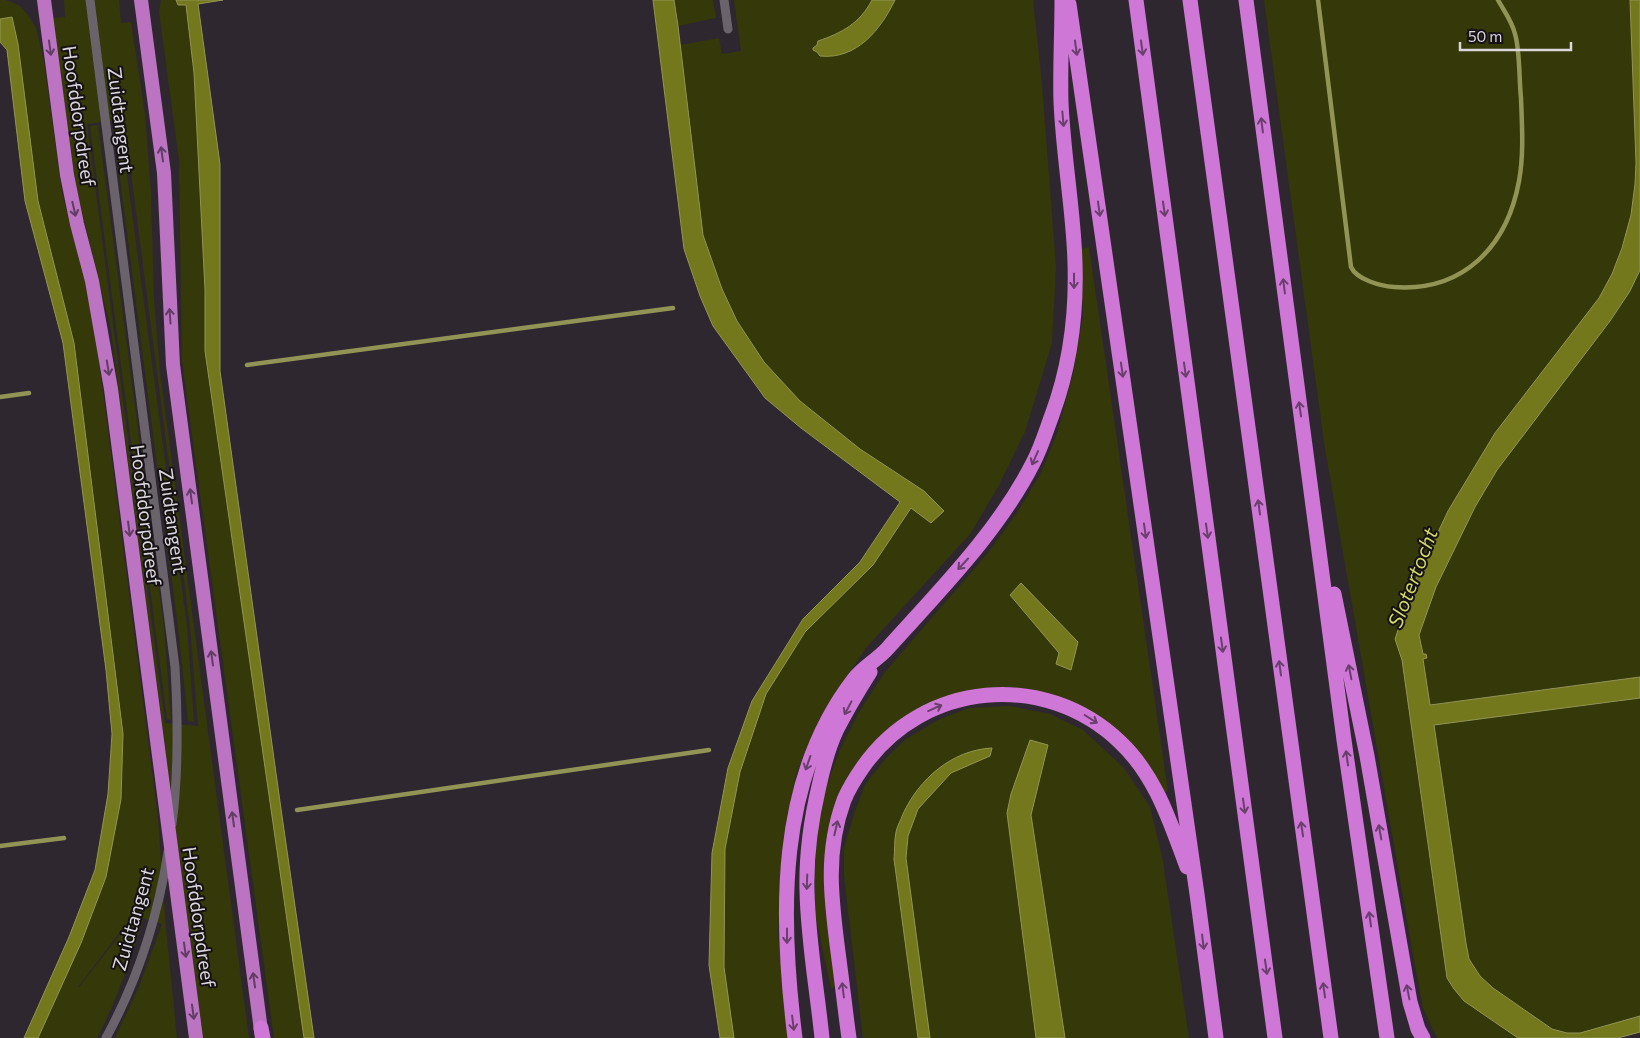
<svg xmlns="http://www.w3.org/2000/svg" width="1640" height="1038" font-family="Commissioner,sans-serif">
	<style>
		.green { fill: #353808; fill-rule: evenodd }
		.water { fill: #73781c; stroke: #929456 }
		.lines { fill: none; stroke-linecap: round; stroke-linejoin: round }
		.stream { stroke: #929456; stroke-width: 4.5 }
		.service { stroke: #6b636c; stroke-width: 9 }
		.trunk { stroke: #bb73c2; stroke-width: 14 }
		.motorway { stroke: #cf77d7; stroke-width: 15 }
		.oneway { stroke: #603d63 }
		.oneway2 { stroke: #693f6c }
		.labels { text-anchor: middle; stroke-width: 4; stroke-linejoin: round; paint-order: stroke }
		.street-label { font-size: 19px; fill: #dcd7dc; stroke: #151115 }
		.water-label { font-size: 20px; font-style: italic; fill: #d3db66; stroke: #151115 }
	</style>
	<rect width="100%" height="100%" fill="#2f272f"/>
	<path class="green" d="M0,0H6L19,5L28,15L36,28L44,61L62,193L88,292L95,330L158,818L166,928L177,1038H115L139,987L162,924L133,915L78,987H79L134,917L143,920C130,961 117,1000 97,1038H38L81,943L123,734L74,343L38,201L12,18L0,19Z
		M64,0H119L121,23L131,22L145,114L151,193L154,299L160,372L249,1038H203L111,330L75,182L53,18L65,17ZM124,119L190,626L198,726L165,723L87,124Z
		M161,0H176L178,5H186L194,73L205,290V351L304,1038H274L182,361L179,160L159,12Z
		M674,0H713L716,18L678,26Z
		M734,0H872C860,23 841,33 818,41L817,45L812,49L817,52L820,56H825L879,29L895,0H1033L1042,84L1056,267L1052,343L1025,432L998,487L971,533L866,648L821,716L797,772L784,837L778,933L789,1038H734L724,967L725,849L740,772L766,694L805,632L873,565L924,491L860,449L800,401L764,362L737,321L722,289L703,235L680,45L719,38L722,54L741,51Z
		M1264,0H1630L1636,163L1635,184L1631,215L1622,248L1612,274L1599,298L1495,433L1448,511L1414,583L1396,639L1402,660L1446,975L1454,989L1464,1001L1518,1038H1437L1423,1008L1415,966L1325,449Z
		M120,123L187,626L194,722L188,721L178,627L113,124Z
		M98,125L164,628L171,720L167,719L90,126Z
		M1089,247L1168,791L1165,793L1139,752L1118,731L1095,713L1052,695L1029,689L1003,687L974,691L903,719L834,815L838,986L831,988L815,914V865L819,820L827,785L840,750L858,714L885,672L988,553L1017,513L1041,473L1058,431L1073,374L1083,316L1081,249Z
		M1640,270V677L1430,705L1423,658L1426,654H1423L1419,635L1423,624L1436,587L1475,507L1497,470L1610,321L1630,291Z
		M1640,698V1016L1581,1033H1567L1552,1029L1493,988L1480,976L1469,959L1433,725Z
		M1010,706L1050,714L1083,730L1124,768L1150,807L1163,861L1189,1038H1065L1031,815L1048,746L1030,741L1011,794L1007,813L1036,1038H930L906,858L908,836L918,809L951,773L990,756H958L939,768L922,784L896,831L894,859L918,1038H863L844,875V848L855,811L865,785L886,758L906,739L938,720L969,708Z"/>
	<path class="water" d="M176,0H223L198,4L220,164V371L281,809L314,1038H304L205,351V290L194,73L186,5H178Z
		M653,0H674L678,26L703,235L722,289L737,321L764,362L800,401L860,449L924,491L944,511L931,523L911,508L873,565L805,632L766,694L740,772L725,849L724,967L734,1038H720L709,965L712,853L728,768L752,701L803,619L860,562L900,502L801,428L765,398L713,326L700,296L684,249Z
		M872,0H895C881,29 857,60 820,56L817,52L813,50V48L817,45L818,41C842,33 860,23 872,0Z
		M1630,0H1640V270L1630,291L1610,321L1497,470L1475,507L1436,587L1419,635L1423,654H1426L1427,658L1423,659L1430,705L1640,677V698L1434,725L1466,943L1469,959L1480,976L1493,988L1552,1029L1567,1033H1580L1640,1016V1032L1618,1038H1518L1464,1001L1454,989L1447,978L1402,660L1395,639L1414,583L1448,511L1495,433L1599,298L1612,274L1622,248L1631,215L1635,184L1636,163Z
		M12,17L18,44L38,201L74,343L123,734L121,799L106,877L81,943L38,1038H24L69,937L95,870L108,794L112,734L106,670L63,343L25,201L7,50L0,42V19Z
		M1021,583L1078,642L1071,670L1056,664L1059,653L1010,595Z
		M1030,740L1048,745L1031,815L1065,1038H1036L1007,813L1011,794Z
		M992,748L990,756L951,773L918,809L908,836L906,858L930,1038H918L894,859C895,851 894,841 896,832C897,826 901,820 903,814C919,779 952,750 992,748Z"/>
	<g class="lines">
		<path class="stream" d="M1318,0L1351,267C1357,280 1381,286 1394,287C1463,292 1507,247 1519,181C1524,154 1522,125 1521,98C1519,80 1520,50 1515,34C1512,21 1504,11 1498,0
			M247,365L673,308
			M0,397L29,393
			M297,810L709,750
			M0,846L64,838"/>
		<path class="service" d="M90,0L175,667C178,720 179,772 172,824
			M724,0L728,29
			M106,1038C137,981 158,916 168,852"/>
		<path class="trunk" d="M44,0L67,175L77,224L92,281L111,389L196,1038
			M141,0L164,173L173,365L262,1038"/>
		<path class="motorway" d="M1136,0L1275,1038
			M1190,0L1331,1038
			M1246,0L1344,740L1387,1038
			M1069,4L1197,894L1216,1038
			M1334,594L1367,756L1410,1002L1418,1029L1423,1038
			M261,1028L263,1038
			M795,1038C780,918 776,780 854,679C863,667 877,660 887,649C939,591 998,532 1033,463C1041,448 1046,431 1052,415C1072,361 1078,300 1074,243C1071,196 1063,149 1061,102C1060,68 1062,34 1062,0
			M822,1038C817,989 808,940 807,891C806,855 811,820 819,786C823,768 828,748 836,731C846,711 858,691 870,672
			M849,1038C845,1009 842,981 838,952C831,898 825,852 844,800C849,788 856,777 863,767C923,681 1045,670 1120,742C1156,776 1170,822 1187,867"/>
	</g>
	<defs><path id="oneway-shaft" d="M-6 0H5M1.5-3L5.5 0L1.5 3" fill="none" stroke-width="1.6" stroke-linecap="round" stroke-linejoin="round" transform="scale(1.25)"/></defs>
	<g class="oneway">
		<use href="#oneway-shaft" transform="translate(50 48) rotate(82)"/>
		<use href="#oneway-shaft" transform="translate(162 154) rotate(-98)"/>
		<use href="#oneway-shaft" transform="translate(74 209) rotate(77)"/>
		<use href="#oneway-shaft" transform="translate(170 316) rotate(-94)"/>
		<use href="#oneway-shaft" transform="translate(108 368) rotate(81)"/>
		<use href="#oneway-shaft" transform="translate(191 496) rotate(-98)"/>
		<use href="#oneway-shaft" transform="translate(129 529) rotate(83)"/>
		<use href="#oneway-shaft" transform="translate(212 658) rotate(-98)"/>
		<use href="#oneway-shaft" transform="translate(233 819) rotate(-98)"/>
		<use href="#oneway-shaft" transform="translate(185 950) rotate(82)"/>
		<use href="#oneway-shaft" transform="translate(254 980) rotate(-98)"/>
		<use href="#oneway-shaft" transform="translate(193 1012) rotate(82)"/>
	</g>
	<g class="oneway2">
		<use href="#oneway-shaft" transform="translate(1076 48) rotate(82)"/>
		<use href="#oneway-shaft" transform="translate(1142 48) rotate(82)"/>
		<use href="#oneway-shaft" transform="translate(1063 119) rotate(85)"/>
		<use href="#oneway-shaft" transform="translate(1262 125) rotate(-97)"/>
		<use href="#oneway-shaft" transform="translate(1099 209) rotate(82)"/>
		<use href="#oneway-shaft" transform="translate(1164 209) rotate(82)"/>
		<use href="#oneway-shaft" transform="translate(1074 281) rotate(90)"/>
		<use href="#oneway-shaft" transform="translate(1284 286) rotate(-97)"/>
		<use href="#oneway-shaft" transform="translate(1122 370) rotate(82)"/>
		<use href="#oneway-shaft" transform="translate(1185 370) rotate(82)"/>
		<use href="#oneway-shaft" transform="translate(1300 409) rotate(-98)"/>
		<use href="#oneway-shaft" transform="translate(1035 458) rotate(114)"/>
		<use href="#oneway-shaft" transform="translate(1259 507) rotate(-98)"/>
		<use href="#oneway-shaft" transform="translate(1145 531) rotate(82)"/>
		<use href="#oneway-shaft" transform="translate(1207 531) rotate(82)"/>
		<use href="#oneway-shaft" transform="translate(963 564) rotate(133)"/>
		<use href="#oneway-shaft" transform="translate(1222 645) rotate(82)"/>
		<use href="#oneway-shaft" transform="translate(1280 668) rotate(-98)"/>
		<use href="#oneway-shaft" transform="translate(1350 672) rotate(-101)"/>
		<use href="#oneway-shaft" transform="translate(848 708) rotate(118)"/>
		<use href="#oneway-shaft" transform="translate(935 708) rotate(-24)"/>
		<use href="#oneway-shaft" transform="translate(1091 719) rotate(32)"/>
		<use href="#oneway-shaft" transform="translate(1347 758) rotate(-98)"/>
		<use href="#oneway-shaft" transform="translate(808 763) rotate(109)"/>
		<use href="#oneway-shaft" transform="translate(1244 806) rotate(82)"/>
		<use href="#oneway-shaft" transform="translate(836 828) rotate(-77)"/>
		<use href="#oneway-shaft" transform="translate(1302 829) rotate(-98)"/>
		<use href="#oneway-shaft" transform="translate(1380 832) rotate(-100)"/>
		<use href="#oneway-shaft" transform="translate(807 882) rotate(92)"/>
		<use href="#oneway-shaft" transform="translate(1370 919) rotate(-98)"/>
		<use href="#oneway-shaft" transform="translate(787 936) rotate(90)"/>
		<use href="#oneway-shaft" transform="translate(1203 942) rotate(83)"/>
		<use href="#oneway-shaft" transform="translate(1266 967) rotate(82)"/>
		<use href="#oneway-shaft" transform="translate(843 990) rotate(-97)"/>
		<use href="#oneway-shaft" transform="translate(1324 990) rotate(-98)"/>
		<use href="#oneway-shaft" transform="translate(1408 992) rotate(-101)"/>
		<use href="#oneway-shaft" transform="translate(793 1023) rotate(83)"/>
	</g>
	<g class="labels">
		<g class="street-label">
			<text transform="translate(79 116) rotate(82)" y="7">Hoofddorpdreef</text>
			<text transform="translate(121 120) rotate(83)" y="7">Zuidtangent</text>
			<text transform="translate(146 515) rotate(83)" y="7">Hoofddorpdreef</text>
			<text transform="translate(173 521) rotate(82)" y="7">Zuidtangent</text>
			<text transform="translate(199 917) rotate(82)" y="7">Hoofddorpdreef</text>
			<text transform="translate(133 919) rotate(-74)" y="7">Zuidtangent</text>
		</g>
		<g class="water-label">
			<text transform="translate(1413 578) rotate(-69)" y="7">Slotertocht</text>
		</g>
	</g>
	<path d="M1460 42v8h111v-8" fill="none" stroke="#dcd7dc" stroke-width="2.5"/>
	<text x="1468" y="42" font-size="15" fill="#dcd7dc" stroke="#151115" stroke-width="4" paint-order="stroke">50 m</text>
</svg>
